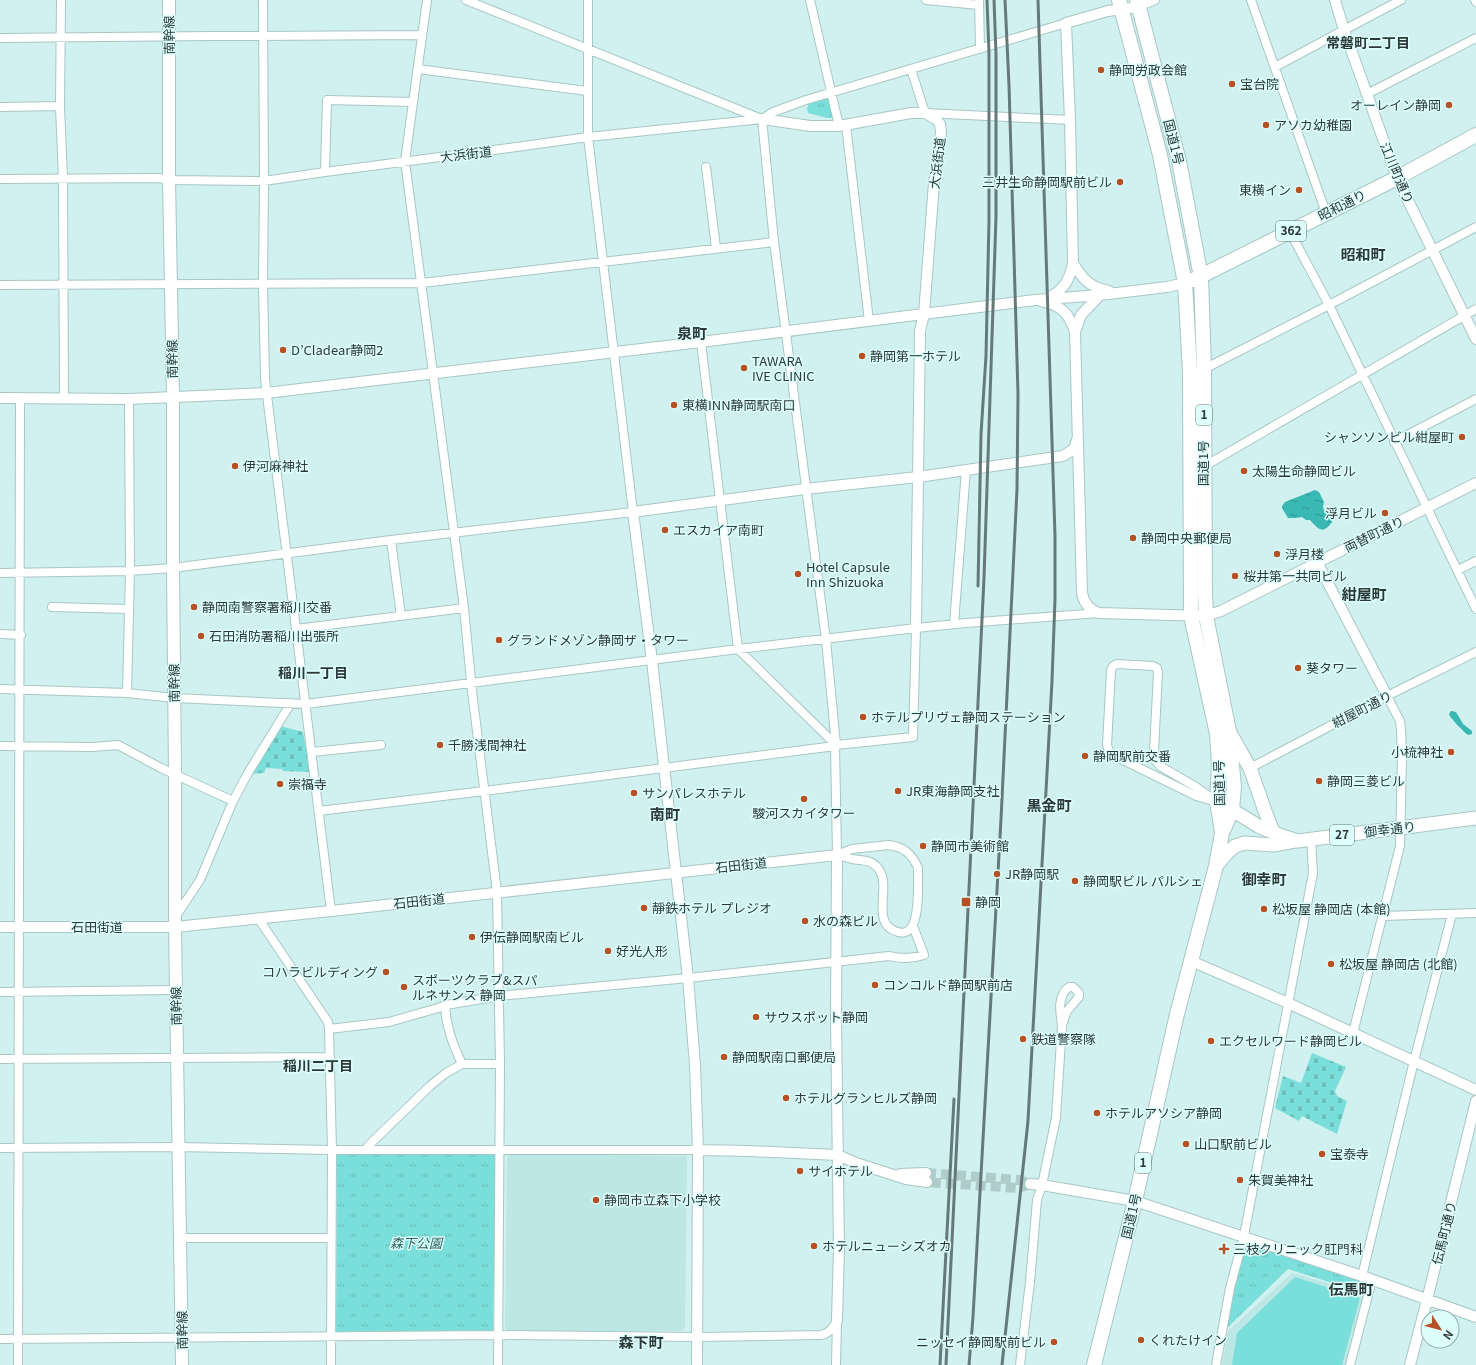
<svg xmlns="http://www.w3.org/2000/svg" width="1476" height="1365" font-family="Georgia,'Noto Sans JP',serif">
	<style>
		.built { fill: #bce7e4 }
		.cemetery { fill: url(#cemetery-stones) }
		.park { fill: url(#park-tufts) }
		.pitch { fill: #7adeda }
		.water { fill: url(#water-ripples) }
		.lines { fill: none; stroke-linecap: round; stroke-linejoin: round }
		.tertiary-tunnel { stroke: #afccca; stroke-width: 10; stroke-dasharray: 10 5; stroke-linecap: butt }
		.minor-casing { stroke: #a7c7c5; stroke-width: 10 }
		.tertiary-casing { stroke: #a7c7c5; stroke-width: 12 }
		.secondary-casing { stroke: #a7c7c5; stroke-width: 14 }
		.primary-casing { stroke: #a7c7c5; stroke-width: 15 }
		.trunk-casing { stroke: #a7c7c5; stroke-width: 16 }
		.minor { stroke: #fff; stroke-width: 8 }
		.tertiary { stroke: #fff; stroke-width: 10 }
		.secondary { stroke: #fff; stroke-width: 12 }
		.primary { stroke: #fff; stroke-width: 13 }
		.trunk { stroke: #fff; stroke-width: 14 }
		.rail { stroke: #657978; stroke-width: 3 }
		.poi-dot { fill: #b75125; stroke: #ddfffc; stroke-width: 1.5 }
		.labels { text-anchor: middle; stroke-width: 3; stroke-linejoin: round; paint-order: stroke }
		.shield { fill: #ddfffc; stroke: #617473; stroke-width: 1 }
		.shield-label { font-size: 12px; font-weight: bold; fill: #2c3938 }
		.street-label { font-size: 13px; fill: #2c3938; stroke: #ddfffc }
		.poi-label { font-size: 13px; fill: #2c3938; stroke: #ddfffc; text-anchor: start }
		.park-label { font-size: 13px; font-style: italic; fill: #2d605e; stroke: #ddfffc }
		.neighbourhood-label { font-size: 14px; font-weight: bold; fill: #2c3938; stroke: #ddfffc }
		.quarter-label { font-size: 15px; font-weight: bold; fill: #2c3938; stroke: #ddfffc }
	</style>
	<defs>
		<pattern id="cemetery-stones" width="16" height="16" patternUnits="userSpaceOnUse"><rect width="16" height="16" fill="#7adeda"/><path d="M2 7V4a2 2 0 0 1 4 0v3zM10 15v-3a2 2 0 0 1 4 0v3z" fill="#6abfbc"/></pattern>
		<pattern id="park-tufts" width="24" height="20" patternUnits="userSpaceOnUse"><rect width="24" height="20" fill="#7adeda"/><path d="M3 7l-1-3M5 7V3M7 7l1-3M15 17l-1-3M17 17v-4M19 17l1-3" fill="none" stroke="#6abfbc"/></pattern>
		<pattern id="water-ripples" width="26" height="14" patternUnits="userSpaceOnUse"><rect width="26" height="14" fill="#39b8b4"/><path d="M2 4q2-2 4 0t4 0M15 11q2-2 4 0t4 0" fill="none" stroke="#309793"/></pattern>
	</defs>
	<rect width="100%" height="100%" fill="#d0f1ef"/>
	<path class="built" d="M510,1154L687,1156L685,1327L682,1331H508L505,1328L507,1157Z
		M1292,1273L1359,1292L1364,1298L1346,1365H1222L1228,1331Z"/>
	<path class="cemetery" d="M280,726L303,732L310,772L283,771L282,769L266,768L264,773L252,774L255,767Z
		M1312,1053L1346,1067L1335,1091L1337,1096L1347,1101L1337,1134L1302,1116L1299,1121L1275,1108L1283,1076L1301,1083Z"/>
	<path class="park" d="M830,96L835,118H827L808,113L807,108L809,104Z
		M337,1154L496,1155L493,1331L336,1332Z
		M1244,1236L1367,1282L1364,1293L1288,1269L1227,1328Z"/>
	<path class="pitch" d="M1295,1277L1360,1298L1342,1365H1232L1237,1333Z"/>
	<path class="water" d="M1315,490L1319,492L1324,502L1323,507L1324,510L1331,519L1332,522C1323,535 1318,529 1310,520H1306L1302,517L1296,518H1288L1282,508V506L1285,502Z
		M1451,711L1456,712L1463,724L1472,731V734L1468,735C1464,732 1450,718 1449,714Z"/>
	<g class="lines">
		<path class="tertiary-tunnel" d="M926,1173L1019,1180L1030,1184L1018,1188L927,1182"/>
		<defs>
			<path id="minor" d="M61,0L60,106L63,179L64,399
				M263,0L264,181L263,284L265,379L331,911
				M427,0L405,161L464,608L472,691L497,892L500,1064L498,1365
				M466,0L759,118
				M810,0L839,126
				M926,0L979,5
				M979,0L980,49
				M1251,0L1326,213
				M1475,0L1476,2
				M1138,7L1155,0
				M0,38C141,36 281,36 422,35
				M1275,67L1344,30L1401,0
				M418,69L587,91
				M911,69L925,113L1070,120
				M1367,94L1476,38
				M0,107L60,106
				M762,119L774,242L826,640L836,745L913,737L916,628
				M846,125L869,321
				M706,167L716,248
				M325,172L327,100L413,102
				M0,179L159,178L169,180L264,181L325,172L509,148L588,137L762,119L773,112L806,100L1066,23
				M1290,232L1329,305L1476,609
				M0,285L422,283L774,242
				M701,342L738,649L836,745L835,746L837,855
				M1204,369L1329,305L1476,227
				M1394,442L1476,399
				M1203,467L1476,309
				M391,540L401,616
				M1458,570L1476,561
				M0,573L130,571L173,568L391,540L633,512L588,137V0
				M52,607L129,609
				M954,624L966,470
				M296,629L464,608
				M0,634L21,635
				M1117,664L1153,666L1157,668L1158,672L1154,751L1156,761L1160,766L1196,787L1217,802L1196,796L1186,791L1115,756L1109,751L1107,745L1111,670L1113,666Z
				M0,689L127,693L174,698L306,704L738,649L916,628L966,623L1099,613
				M127,693L130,571L129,399
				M0,746L92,747L118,745L161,768L233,801
				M312,752L381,745
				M1250,768L1387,696L1476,652
				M319,811L484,791L835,746
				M889,845C904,847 912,854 918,868C918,881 920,922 909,930C906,933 901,933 898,932C868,924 894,884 877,867C870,859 861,861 852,859C847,858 842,856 837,855L852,849Z
				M176,916L200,880L233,801L248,773L291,703
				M1383,916L1476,913
				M0,992L176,990
				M445,1005C446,1027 453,1045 462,1064
				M329,1029L389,1022L438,1008L446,1005L499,996L688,978L889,956C902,959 912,959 924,955L913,926
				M1353,1033L1400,846L1402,757L1401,730L1400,721L1387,696
				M0,1059L330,1057
				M0,1148L178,1147L332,1150L329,1029L328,1022L258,918
				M365,1150L372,1142L430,1086L446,1073L462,1064H500
				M181,1238H330
				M1362,1276L1414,1061L1452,914
				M0,1339L497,1335L697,1337L821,1335C830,1333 833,1328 837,1320
				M18,1365L20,398
				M331,1365L332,1150H698
				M836,1365L837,1322
				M1020,1365L1030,1282L1037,1200L1042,1185L1056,1118L1062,1025C1060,1012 1057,996 1069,987H1073L1079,993V997L1067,1011L1062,1025
				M1216,1365L1230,1288L1244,1236L1313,873L1311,839
				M1350,1365L1372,1280"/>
			<path id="tertiary" d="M1335,0L1344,30L1397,178L1476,339
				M762,119L810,126H839L911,113H925L936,119L940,124L941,133L934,183L924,314L920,331L916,628
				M1073,263C1082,279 1091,288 1109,291
				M1100,295L1081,315L1075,332L1082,593C1084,603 1089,610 1099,613L1206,616L1221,611L1476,483
				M1049,298C1065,288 1069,281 1073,263L1070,120L1066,23L1108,11L1138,7
				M1041,301C1061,305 1069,313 1075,332
				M0,398L129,399L266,393L701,342L1035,300L1100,295L1167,287L1185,283
				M1317,562L1387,696
				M0,927H175L331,911L837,855L836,1017L839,1249L837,1320
				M1191,961L1288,1003L1476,1090
				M698,1150L749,1151L838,1155L856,1163L906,1179L927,1182
				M900,1174L926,1173
				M1030,1184L1042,1185L1135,1201L1362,1276L1476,1317
				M697,1365L698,1150L695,1065L688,978L652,661L633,512L805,489L918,477L1063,456L1074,449L1078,437
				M1410,1365L1427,1300L1476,1101"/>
			<path id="secondary" d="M169,0V180L173,397V568L175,775V927L182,1365"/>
			<path id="primary" d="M1229,731L1250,768L1265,811L1273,832
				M1224,805L1260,827L1282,836L1298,841L1476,818
				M1216,866L1227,853L1235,846L1245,843L1273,845L1295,841"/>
			<path id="trunk" d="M1119,0L1160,155L1185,283L1190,372L1191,616L1217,734L1219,764L1217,802L1222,832
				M1193,280L1397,178L1476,135
				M1094,1365L1135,1201L1177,1014L1216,866L1222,833L1232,810L1234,787L1229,731L1206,616L1205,594L1204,369L1201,277L1179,161L1137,0"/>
		</defs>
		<use href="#minor" class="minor-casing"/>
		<use href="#tertiary" class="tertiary-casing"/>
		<use href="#secondary" class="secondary-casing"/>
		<use href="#primary" class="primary-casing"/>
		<use href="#trunk" class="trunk-casing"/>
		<use href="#minor" class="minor"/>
		<use href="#tertiary" class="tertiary"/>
		<use href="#secondary" class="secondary"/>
		<use href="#primary" class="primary"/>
		<use href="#trunk" class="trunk"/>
		<path class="rail" d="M978,586L981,434L986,356L989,220V53L987,0
			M940,1365L954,1099
			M946,1365L984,578L996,217V54L994,0
			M969,1365L973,1317L1001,819L1017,489L1018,394L1009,85L1005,0
			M1002,1365L1028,1121L1052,681L1055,599V536L1038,0"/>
	</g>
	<g class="poi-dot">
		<circle cx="1101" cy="70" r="4"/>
		<circle cx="1232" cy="84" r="4"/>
		<circle cx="1449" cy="105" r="4"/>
		<circle cx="1266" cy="125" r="4"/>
		<circle cx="1120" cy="182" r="4"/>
		<circle cx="1299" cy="190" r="4"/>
		<circle cx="283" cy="350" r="4"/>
		<circle cx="862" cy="356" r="4"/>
		<circle cx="744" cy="368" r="4"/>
		<circle cx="674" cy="405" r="4"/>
		<circle cx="1462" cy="437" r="4"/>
		<circle cx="235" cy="466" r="4"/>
		<circle cx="1244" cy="471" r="4"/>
		<circle cx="1385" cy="513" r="4"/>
		<circle cx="665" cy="530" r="4"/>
		<circle cx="1133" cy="538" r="4"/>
		<circle cx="1277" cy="554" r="4"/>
		<circle cx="798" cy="574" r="4"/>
		<circle cx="1235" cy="576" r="4"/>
		<circle cx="194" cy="607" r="4"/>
		<circle cx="201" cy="636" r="4"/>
		<circle cx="499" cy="640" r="4"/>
		<circle cx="1298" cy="668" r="4"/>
		<circle cx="863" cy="717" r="4"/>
		<circle cx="440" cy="745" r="4"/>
		<circle cx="1451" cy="752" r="4"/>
		<circle cx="1085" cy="756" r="4"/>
		<circle cx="1319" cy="781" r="4"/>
		<circle cx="280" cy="784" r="4"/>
		<circle cx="898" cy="791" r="4"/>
		<circle cx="634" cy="793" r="4"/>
		<circle cx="804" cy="799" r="4"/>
		<circle cx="923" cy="846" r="4"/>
		<circle cx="997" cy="874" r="4"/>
		<circle cx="1075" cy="881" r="4"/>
		<rect x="961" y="897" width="10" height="10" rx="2"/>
		<circle cx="644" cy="908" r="4"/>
		<circle cx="1264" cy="909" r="4"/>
		<circle cx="805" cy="921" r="4"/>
		<circle cx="472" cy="937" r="4"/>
		<circle cx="608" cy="951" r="4"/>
		<circle cx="1331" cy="964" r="4"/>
		<circle cx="386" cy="972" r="4"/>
		<circle cx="875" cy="985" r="4"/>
		<circle cx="404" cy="987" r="4"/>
		<circle cx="756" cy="1017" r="4"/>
		<circle cx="1023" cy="1039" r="4"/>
		<circle cx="1211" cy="1041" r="4"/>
		<circle cx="724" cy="1057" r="4"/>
		<circle cx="786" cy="1098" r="4"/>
		<circle cx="1097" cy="1113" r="4"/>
		<circle cx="1186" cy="1144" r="4"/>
		<circle cx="1322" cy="1154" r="4"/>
		<circle cx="800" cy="1171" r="4"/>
		<circle cx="1240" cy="1180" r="4"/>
		<circle cx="596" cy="1200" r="4"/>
		<circle cx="814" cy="1246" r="4"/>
		<path d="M1222 1243h4v4h4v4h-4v4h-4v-4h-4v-4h4z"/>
		<circle cx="1141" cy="1340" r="4"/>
		<circle cx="1054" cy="1342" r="4"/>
	</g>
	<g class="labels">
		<g class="shield">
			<rect x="1276" y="221" width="30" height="20" rx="3"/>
			<rect x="1196" y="405" width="16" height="20" rx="3"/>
			<rect x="1330" y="825" width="24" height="20" rx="3"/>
			<rect x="1135" y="1153" width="16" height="20" rx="3"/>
		</g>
		<g class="shield-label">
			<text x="1291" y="235">362</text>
			<text x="1204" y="419">1</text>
			<text x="1342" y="839">27</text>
			<text x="1143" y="1167">1</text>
		</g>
		<g class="street-label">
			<text transform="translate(169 35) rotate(-91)" y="5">南幹線</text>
			<text transform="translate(1174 142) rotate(76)" y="5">国道1号</text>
			<text transform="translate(466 154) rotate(-7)" y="5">大浜街道</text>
			<text transform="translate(937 163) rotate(-83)" y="5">大浜街道</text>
			<text transform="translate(1397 173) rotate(67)" y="5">江川町通り</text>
			<text transform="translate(1342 205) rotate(-27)" y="5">昭和通り</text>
			<text transform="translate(172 359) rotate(-91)" y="5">南幹線</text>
			<text transform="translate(1203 463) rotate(-90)" y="5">国道1号</text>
			<text transform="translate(1374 534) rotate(-26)" y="5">両替町通り</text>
			<text transform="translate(174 683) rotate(-91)" y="5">南幹線</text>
			<text transform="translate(1362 709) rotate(-27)" y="5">紺屋町通り</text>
			<text transform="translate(1219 783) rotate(-91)" y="5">国道1号</text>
			<text transform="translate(1390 829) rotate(-7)" y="5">御幸通り</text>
			<text transform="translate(741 865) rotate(-6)" y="5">石田街道</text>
			<text transform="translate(419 901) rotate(-6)" y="5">石田街道</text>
			<text x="97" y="932">石田街道</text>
			<text transform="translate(176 1006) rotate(-91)" y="5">南幹線</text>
			<text transform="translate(1131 1216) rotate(-77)" y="5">国道1号</text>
			<text transform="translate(1444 1233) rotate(-76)" y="5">伝馬町通り</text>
			<text transform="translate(182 1330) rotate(-91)" y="5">南幹線</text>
		</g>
		<g class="poi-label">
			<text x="1109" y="75">静岡労政会館</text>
			<text x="1240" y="89">宝台院</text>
			<text x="1441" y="110" text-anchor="end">オーレイン静岡</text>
			<text x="1274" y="130">アソカ幼稚園</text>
			<text x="1112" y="187" text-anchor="end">三井生命静岡駅前ビル</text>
			<text x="1291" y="195" text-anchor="end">東横イン</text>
			<text x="291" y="355">D’Cladear静岡2</text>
			<text x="870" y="361">静岡第一ホテル</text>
			<text x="752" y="366">TAWARA<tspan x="752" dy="15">IVE CLINIC</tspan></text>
			<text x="682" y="410">東横INN静岡駅南口</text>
			<text x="1454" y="442" text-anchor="end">シャンソンビル紺屋町</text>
			<text x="243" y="471">伊河麻神社</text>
			<text x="1252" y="476">太陽生命静岡ビル</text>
			<text x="1377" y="518" text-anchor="end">浮月ビル</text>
			<text x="673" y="535">エスカイア南町</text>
			<text x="1141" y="543">静岡中央郵便局</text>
			<text x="1285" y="559">浮月楼</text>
			<text x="806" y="572">Hotel Capsule<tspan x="806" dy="15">Inn Shizuoka</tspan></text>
			<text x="1243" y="581">桜井第一共同ビル</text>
			<text x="202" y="612">静岡南警察署稲川交番</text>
			<text x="209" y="641">石田消防署稲川出張所</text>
			<text x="507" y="645">グランドメゾン静岡ザ・タワー</text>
			<text x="1306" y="673">葵タワー</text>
			<text x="871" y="722">ホテルプリヴェ静岡ステーション</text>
			<text x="448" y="750">千勝浅間神社</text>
			<text x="1443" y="757" text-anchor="end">小梳神社</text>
			<text x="1093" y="761">静岡駅前交番</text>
			<text x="1327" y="786">静岡三菱ビル</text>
			<text x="288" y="789">崇福寺</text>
			<text x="906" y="796">JR東海静岡支社</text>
			<text x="642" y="798">サンパレスホテル</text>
			<text x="804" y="818" text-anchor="middle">駿河スカイタワー</text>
			<text x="931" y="851">静岡市美術館</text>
			<text x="1005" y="879">JR静岡駅</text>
			<text x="1083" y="886">静岡駅ビル パルシェ</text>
			<text x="975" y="907">静岡</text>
			<text x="652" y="913">靜鉄ホテル プレジオ</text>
			<text x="1272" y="914">松坂屋 静岡店 (本館)</text>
			<text x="813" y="926">水の森ビル</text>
			<text x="480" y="942">伊伝静岡駅南ビル</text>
			<text x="616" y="956">好光人形</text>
			<text x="1339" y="969">松坂屋 静岡店 (北館)</text>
			<text x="378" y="977" text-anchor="end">コハラビルディング</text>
			<text x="412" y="985">スポーツクラブ&amp;スパ<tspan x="412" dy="15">ルネサンス 静岡</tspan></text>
			<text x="883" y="990">コンコルド静岡駅前店</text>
			<text x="764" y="1022">サウスポット静岡</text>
			<text x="1031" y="1044">鉄道警察隊</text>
			<text x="1219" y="1046">エクセルワード静岡ビル</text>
			<text x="732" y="1062">静岡駅南口郵便局</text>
			<text x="794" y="1103">ホテルグランヒルズ静岡</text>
			<text x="1105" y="1118">ホテルアソシア静岡</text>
			<text x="1194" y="1149">山口駅前ビル</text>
			<text x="1330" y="1159">宝泰寺</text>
			<text x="808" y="1176">サイホテル</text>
			<text x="1248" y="1185">朱賀美神社</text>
			<text x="604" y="1205">静岡市立森下小学校</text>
			<text x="822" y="1251">ホテルニューシズオカ</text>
			<text x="1233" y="1254">三枝クリニック肛門科</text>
			<text x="1149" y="1345">くれたけイン</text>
			<text x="1046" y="1347" text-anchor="end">ニッセイ静岡駅前ビル</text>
		</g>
		<g class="park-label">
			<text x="416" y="1248">森下公園</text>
		</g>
		<g class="neighbourhood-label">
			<text x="1368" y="48">常磐町二丁目</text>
			<text x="313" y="678">稲川一丁目</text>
			<text x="318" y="1071">稲川二丁目</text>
		</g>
		<g class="quarter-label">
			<text x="1363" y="260">昭和町</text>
			<text x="692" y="339">泉町</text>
			<text x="1364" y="600">紺屋町</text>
			<text x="1049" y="811">黒金町</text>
			<text x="665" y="820">南町</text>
			<text x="1264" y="885">御幸町</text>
			<text x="1351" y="1295">伝馬町</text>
			<text x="641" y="1348">森下町</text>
		</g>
	</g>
	<g transform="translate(1440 1329) rotate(126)"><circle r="19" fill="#ddfffc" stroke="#96b0ae"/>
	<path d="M0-3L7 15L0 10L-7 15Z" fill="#b75125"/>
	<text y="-6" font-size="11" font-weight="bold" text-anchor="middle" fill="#2c3938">N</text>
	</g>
</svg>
